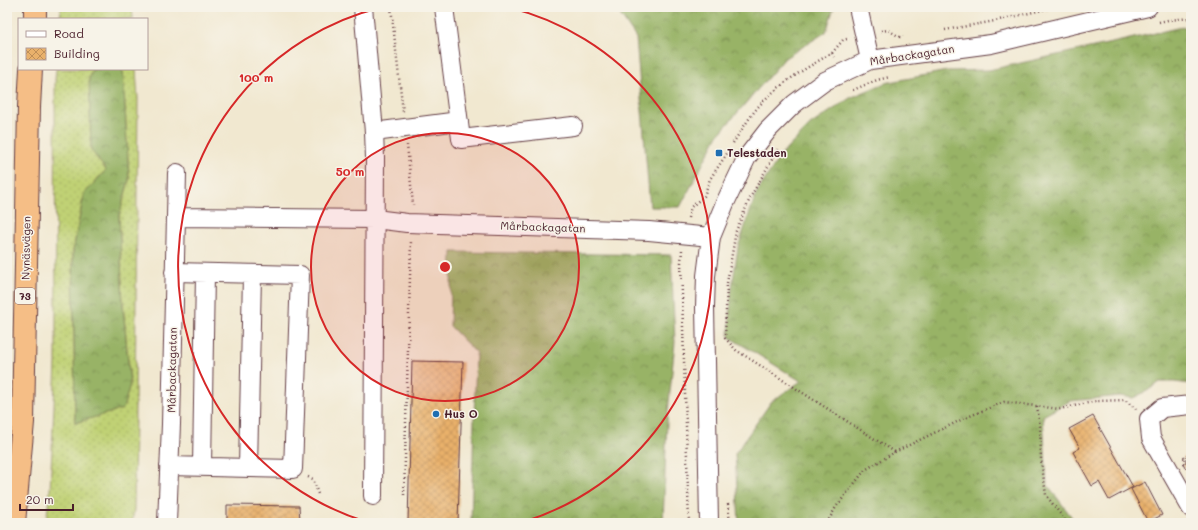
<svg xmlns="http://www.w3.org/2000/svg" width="1198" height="530" font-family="Mali,sans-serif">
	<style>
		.grass { fill: url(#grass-dots); stroke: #857850 }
		.forest { fill: url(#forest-crowns); stroke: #716948 }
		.building { fill: url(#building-cross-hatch) }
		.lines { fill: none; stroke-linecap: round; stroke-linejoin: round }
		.minor-casing { stroke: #633d44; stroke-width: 20 }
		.highway-casing { stroke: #633d44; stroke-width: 24 }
		.path { stroke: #633d44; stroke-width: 2.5; stroke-dasharray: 1 3; stroke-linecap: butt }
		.minor { stroke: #fff; stroke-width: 18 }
		.highway { stroke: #f5be86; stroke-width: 22 }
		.ring { fill: none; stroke: #d62828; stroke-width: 2 }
		.poi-dot { fill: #1f6fb2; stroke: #f7f3e8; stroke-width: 1.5 }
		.labels { text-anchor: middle; stroke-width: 3; stroke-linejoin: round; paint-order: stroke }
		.shield { fill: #f7f3e8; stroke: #7e5f64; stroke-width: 1 }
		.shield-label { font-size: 10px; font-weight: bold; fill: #4a1f2b }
		.street-label { font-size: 11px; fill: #4a1f2b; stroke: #f7f3e8 }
		.poi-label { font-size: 11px; font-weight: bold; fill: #4a1f2b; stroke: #f7f3e8; text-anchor: start }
		.centre { fill: #d62828; stroke: #f7f3e8; stroke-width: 2 }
		.ring-label { font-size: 12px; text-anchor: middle; font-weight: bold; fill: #d62828; stroke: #f7f3e8; stroke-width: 3; stroke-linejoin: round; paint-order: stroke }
	</style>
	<defs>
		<pattern id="grass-dots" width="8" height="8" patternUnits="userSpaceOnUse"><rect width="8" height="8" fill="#c0d174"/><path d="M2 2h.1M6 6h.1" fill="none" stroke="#a6b365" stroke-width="1.8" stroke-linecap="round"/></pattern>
		<pattern id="forest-crowns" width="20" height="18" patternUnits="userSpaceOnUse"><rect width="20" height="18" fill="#98b366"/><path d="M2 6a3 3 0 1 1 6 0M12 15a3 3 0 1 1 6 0" fill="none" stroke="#7e9154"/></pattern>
		<pattern id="building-cross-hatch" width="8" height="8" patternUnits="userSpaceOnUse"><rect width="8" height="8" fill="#e9b16b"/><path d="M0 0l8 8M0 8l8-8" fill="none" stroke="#bf8f58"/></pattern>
	</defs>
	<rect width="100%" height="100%" fill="#f7f3e8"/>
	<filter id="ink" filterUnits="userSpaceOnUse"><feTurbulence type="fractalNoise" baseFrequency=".025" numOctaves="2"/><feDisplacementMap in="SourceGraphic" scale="8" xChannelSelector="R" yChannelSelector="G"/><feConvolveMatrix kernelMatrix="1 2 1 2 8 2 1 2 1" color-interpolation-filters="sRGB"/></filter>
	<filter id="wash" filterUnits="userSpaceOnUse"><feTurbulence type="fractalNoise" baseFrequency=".012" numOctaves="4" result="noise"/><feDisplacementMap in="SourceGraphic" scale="16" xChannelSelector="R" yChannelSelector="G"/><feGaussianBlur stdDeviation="0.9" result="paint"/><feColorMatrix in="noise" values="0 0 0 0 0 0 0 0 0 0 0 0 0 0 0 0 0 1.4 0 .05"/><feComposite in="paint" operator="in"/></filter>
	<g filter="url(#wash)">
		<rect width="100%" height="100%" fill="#f1e8d0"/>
		<path class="grass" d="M61,7H132L133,19H60Z
			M56,69H93L89,78L106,170L84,194L73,251L75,422L130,384L123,305L119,216L129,180L123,72L121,69H136L138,99L134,509L132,523H46L50,491L56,362L55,81Z"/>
		<path class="forest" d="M615,7H834L826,32L785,58L718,135L680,207H650L636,38Z
			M1191,26V384L1174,382H1160L1147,391L1133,398L1120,396L1070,401L1043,416L1047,484L1076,523H739L735,454L771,402L801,381L729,337L731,294L738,247L756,194L780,156L810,125L850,98L885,83L947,71L989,70L1121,41L1177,28Z
			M93,69H121L123,72L129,180L119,216L123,305L130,384L123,409L75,423L73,251L84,194L106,170L91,150L89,78Z
			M452,252L671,255L675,342L667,422L663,523H471L476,353L450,326Z"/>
		<g id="blocks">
			<path class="building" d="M412,361L463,362L458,523H408Z
				M1093,416L1133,487L1109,500L1099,482L1092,486L1073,452L1080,448L1069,429Z
				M1191,454V469L1189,466L1185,468L1183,464L1187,461L1183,458Z
				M1145,482L1162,515L1148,522L1131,489Z
				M227,505L299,506L300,521H319V523H227Z"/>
		</g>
	</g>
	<g filter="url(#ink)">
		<use href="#blocks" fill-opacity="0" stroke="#633d44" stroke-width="1"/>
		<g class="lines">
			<defs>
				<path id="minor" d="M363,7L374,132L375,158L373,496
					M444,7L461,139L573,126
					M858,7L870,60
					M374,132L459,121
					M177,173L176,217L375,219L407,223L649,231L711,237
					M1191,405L1162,408L1149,419L1151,438L1191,508
					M169,466L293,469L300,275L174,272
					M202,467L205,273
					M248,468L252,274
					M167,523L171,424L176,217
					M709,523L705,307L706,276L711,237L725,203L747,157L768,130L794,104L825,81L870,60L991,44L1148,7"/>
				<path id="highway" d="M35,19V7
					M14,523L23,422L29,107L31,69"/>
			</defs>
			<use href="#minor" class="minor-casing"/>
			<use href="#highway" class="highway-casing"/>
			<path class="path" d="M391,7L403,112
				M1159,22L1168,20L1191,18
				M945,30L995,21L1055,7
				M881,31L888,30L900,37L903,36
				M832,53L843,40L847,39
				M853,90L877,80L890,77
				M733,143C741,131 749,118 758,107C777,85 806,68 832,53L834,57
				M407,145L413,205
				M778,149L751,196L736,231L727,283L725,338L736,350L895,452
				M688,218L691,207L704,196L710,179L730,149
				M682,250L681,262L689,523
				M1037,406L1040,426L1041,459L1046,495L1067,523
				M308,477L313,479L318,494
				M404,495L411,240
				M728,504L730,523
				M827,523L836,507L865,470L895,452L965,418L1004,402L1060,409L1097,401L1125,400L1136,409"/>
			<use href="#minor" class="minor"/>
			<use href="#highway" class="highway"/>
		</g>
	</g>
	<circle cx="445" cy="267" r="134" fill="#d62828" fill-opacity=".12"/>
	<g class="ring">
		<circle cx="445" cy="267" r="134"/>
		<path d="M367 522A267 267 0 0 1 383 7M507 7A267 267 0 0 1 523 522"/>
	</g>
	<g class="poi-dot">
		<rect x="715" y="149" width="8" height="8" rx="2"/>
		<circle cx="436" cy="414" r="4"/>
	</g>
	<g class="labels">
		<rect class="shield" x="15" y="288" width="20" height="16" rx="3"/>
		<g class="shield-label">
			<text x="25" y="300">73</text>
		</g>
		<g class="street-label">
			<text transform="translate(912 55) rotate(-9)" y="4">Mårbackagatan</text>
			<text transform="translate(543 227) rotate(2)" y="4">Mårbackagatan</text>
			<text transform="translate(26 248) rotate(-89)" y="4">Nynäsvägen</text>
			<text transform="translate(172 370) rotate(-89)" y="4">Mårbackagatan</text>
		</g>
		<g class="poi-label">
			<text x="727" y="157">Telestaden</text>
			<text x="444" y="418">Hus O</text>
		</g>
	</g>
	<circle cx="445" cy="267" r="6" class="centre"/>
	<g class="ring-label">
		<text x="256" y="82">100 m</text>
		<text x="350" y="176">50 m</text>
	</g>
	<rect width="1198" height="530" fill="none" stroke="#f7f3e8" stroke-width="24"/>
	<rect x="18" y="18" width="130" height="52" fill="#f7f3e8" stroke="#b29e9c"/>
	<rect x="26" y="31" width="20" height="6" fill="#ffffff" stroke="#b29e9c"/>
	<text x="54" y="38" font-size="12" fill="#4a1f2b">Road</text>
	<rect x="26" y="48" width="20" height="12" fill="url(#building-cross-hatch)" stroke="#b29e9c"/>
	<text x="54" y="58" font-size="12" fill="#4a1f2b">Building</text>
	<path d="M20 504v6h53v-6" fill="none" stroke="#4a1f2b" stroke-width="2"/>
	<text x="26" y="504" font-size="12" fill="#4a1f2b" stroke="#f7f3e8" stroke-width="3" paint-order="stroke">20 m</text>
</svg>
